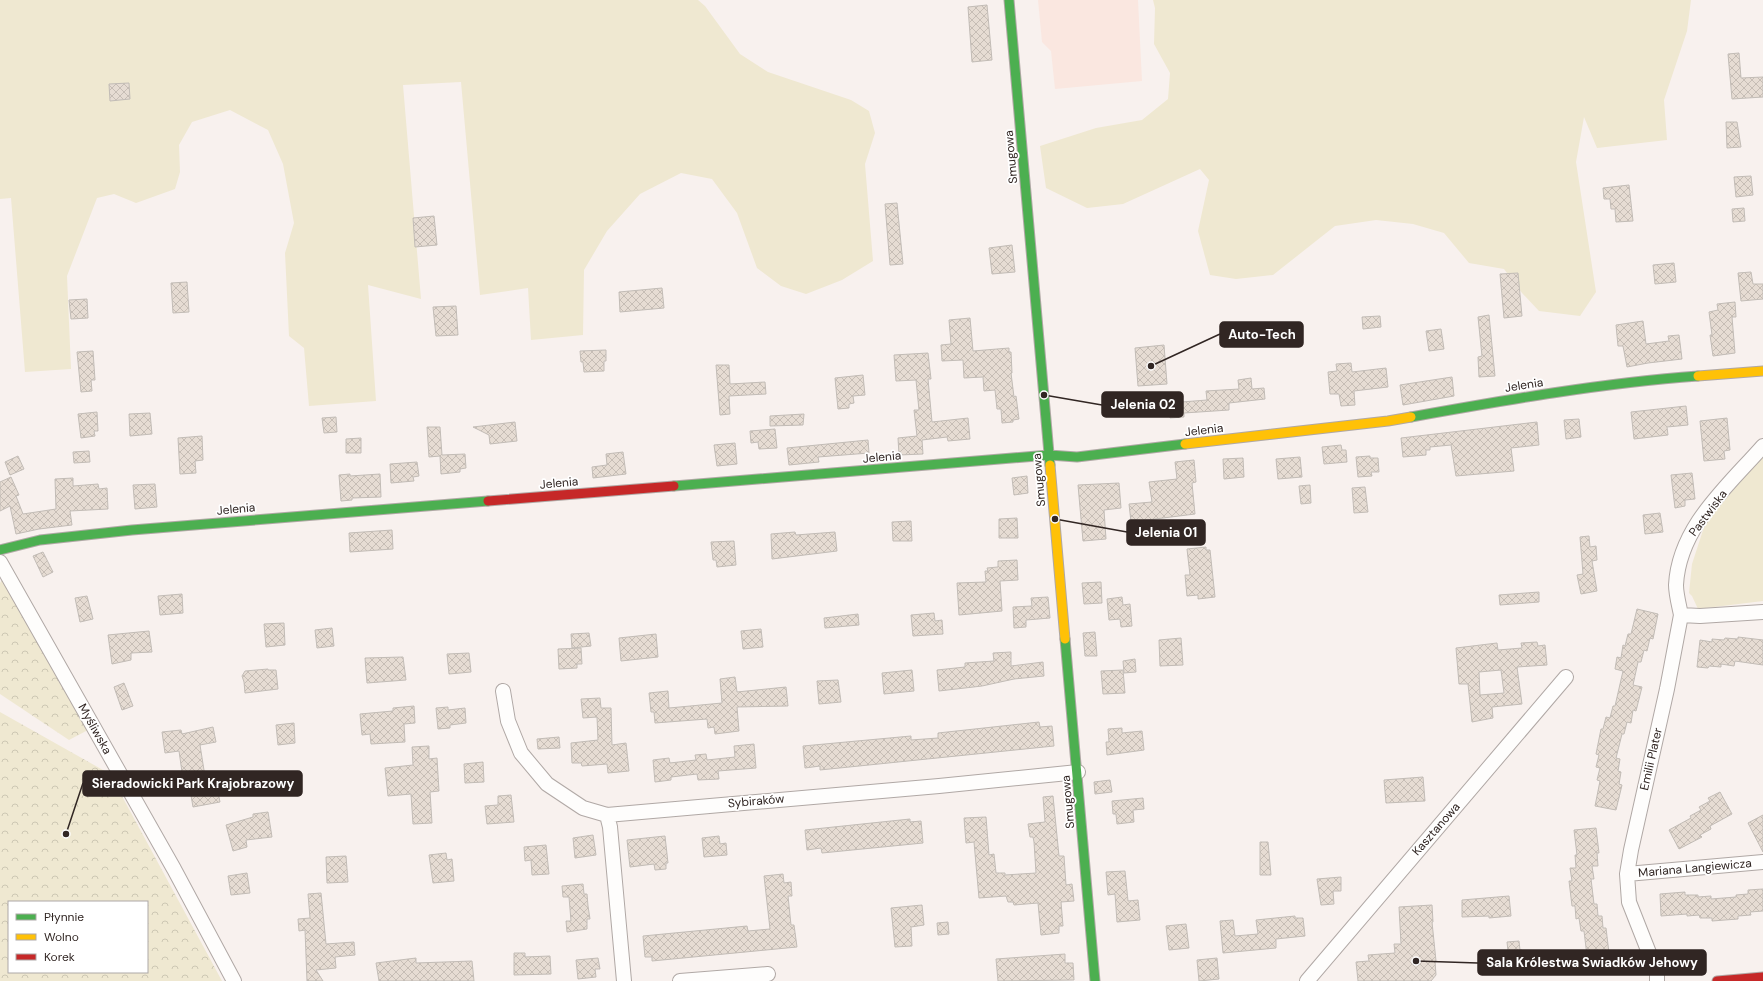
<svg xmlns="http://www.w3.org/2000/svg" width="1763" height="981" font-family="'DM Sans',sans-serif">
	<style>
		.built { fill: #fae7e0 }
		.green { fill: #efe8d1 }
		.forest { fill: url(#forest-crowns); fill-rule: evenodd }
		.building { fill: url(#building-cross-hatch); stroke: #c2bcb6; fill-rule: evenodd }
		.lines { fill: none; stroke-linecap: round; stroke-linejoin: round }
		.street-casing { stroke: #b0a8a5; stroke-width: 16 }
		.fast-casing { stroke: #b0a8a5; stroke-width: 11 }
		.slow-casing { stroke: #b0a8a5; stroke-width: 11 }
		.jam-casing { stroke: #b0a8a5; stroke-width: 11 }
		.street { stroke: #fefdfc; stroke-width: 14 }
		.fast { stroke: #4caf50; stroke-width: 9 }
		.slow { stroke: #ffc107; stroke-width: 9 }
		.jam { stroke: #c62828; stroke-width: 9 }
		.labels { text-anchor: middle; stroke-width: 3.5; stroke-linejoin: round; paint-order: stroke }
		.street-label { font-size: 12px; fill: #312623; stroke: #fff }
		.leader { fill: none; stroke: #312623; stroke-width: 1.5 }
		.callout-dot { fill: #312623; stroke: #fff; stroke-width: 1.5 }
		.callout { fill: #312623; stroke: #312623; stroke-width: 1.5 }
		.callout-label { font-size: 13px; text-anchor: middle; font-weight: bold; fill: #fff }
	</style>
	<defs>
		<pattern id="forest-crowns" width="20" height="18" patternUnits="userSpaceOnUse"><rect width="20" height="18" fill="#efe8d1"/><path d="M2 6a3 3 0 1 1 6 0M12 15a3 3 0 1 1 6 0" fill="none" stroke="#cdc7b3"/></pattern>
		<pattern id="building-cross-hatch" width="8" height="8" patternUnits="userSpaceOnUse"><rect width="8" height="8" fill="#e6dcd3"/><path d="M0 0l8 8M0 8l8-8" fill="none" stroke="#c6bdb5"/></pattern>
	</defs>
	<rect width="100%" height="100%" fill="#f8f1ee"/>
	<path class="built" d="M1038,0H1138L1142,81L1055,89L1051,51L1042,42Z"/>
	<path class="green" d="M0,0H698L705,6L740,54L768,72L851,100L869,111L875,133L865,164L873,261L842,280L806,294L781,286L757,268L737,213L712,179L681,173L640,194L607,231L584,270L583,335L531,340L528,288L480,295L461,82L403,85L421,299L368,285L376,401L309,406L304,348L289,336L285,253L294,223L283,164L268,130L230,110L192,122L179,145L180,172L175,189L136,203L114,194L97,198L67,276L71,369L25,372L11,198L0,199Z
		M1153,0H1691L1687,31L1664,100L1667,140L1597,148L1584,117L1576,162L1596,292L1580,316L1539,311L1522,293L1504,269L1469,263L1444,233L1413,224L1376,220L1335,226L1273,275L1236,279L1210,275L1198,231L1209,180L1200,169L1123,204L1087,208L1046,188L1040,146L1096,128L1142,120L1168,99L1170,73L1154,44L1155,8Z
		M1763,456V601L1698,609L1692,596L1689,593L1692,564L1706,521Z"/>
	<path class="forest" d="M3,579L88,730L69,740L0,694V583Z
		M0,712L110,774L222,981H0ZM9,902H147V972H9Z"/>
	<path class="building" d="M987,5L992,60L972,62L968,7Z
		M1739,53L1741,78L1763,77V97L1732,99L1728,54Z
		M129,83L130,99L110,101L109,84Z
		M1726,122H1737L1741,147L1727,148Z
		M1751,176L1753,195L1736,197L1734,177Z
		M1629,185L1633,221L1616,222L1615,209H1611L1610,199H1604L1603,188Z
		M897,203L903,264L890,265L885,204Z
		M1744,208L1745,221L1733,222L1732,209Z
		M434,216L437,245L415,247L413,218Z
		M1012,245L1015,272L992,274L989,248Z
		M1674,263L1676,282L1655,284L1653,265Z
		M1751,272L1753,284H1763V299L1741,301L1738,273Z
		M1518,273L1522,316L1504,318L1500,274Z
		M187,282L189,312L173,313L171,283Z
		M662,288L664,308L620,312L619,292Z
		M87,299L88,318L71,319L69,300Z
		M1735,302L1736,317H1732L1735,353L1713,356L1710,335H1712L1709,312L1718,310L1717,304Z
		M456,306L458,335L436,336L433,307Z
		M1489,315L1495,376L1479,377L1478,357L1482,356L1478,317Z
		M1380,316L1381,327L1363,329L1362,317Z
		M970,318L973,351L1009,348V352H1011L1012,373H1011L1014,397L1016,396L1019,419L1013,420V422L1002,423L1001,409H997L995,390L984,391L983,377L964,378L963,360L942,361L941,345L951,344L949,320Z
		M1643,321L1646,344L1669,341L1668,336L1679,335L1682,359L1648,363L1627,367L1623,346H1618L1616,325Z
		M1441,329L1444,349L1429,351L1426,331Z
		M1164,345L1167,384L1138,386L1135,348Z
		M606,350V361H604V371L584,372L583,362H581L580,351Z
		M93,351L95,380H91L92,391L81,392L77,352Z
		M928,353L931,379H928L932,422L968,418L970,439L948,441L947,437L922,440L923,454L899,455L898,438L917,436L914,410H919L916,380L896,381L894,355Z
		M1351,363L1352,372L1386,368L1388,387L1354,391L1355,405L1341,406L1339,394H1330L1328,372L1337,371L1336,364Z
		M716,365H729L730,384L765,382L766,394L729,396L730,414L720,415Z
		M863,375L865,395L853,396L854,403L849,404V408L838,409L835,378Z
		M1452,377L1454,396L1403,405L1400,385Z
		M1251,378L1252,389L1264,388L1265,399L1229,403V410L1184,413V417L1170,418L1169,403L1207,400L1206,391L1239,389L1238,380Z
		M1686,406L1688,425L1667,427L1668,435L1634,439L1631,412Z
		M97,412L98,431H94L95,436L81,438L78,414Z
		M150,413L152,434L130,436L129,414Z
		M804,414L803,425L770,426V416Z
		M336,417L337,432L324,433L322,418Z
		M1727,418L1730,450L1724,451L1725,459L1704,461L1700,421Z
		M1579,419L1581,437L1566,439L1564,420Z
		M515,422L517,441L490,444L489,435L473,427Z
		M1537,422L1539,445L1511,448L1514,471L1456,476L1451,445L1430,447V450H1426V455L1403,457L1401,438Z
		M427,427H440L442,455L465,454L466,468L460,469V472L441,474L440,456L429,457Z
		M775,429L777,448L759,449L758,442L751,443L750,431Z
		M202,436L203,460L195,461L196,473L180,474L178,438Z
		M361,438V453H346V439Z
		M868,440L869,453L818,457L819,462L789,465L787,448Z
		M735,443L737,464L717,466L714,445Z
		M1341,445L1342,450H1346L1347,462L1324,464L1322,447Z
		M89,451L90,462L74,463L73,452Z
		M623,452L626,474L593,478L592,467L607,465L606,454Z
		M18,456L24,469L10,475L5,462Z
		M1370,456V458H1378L1379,472H1371L1372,476L1358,477L1356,457Z
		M1300,457L1302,477L1278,479L1276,459Z
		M1243,458L1244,477L1224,479L1223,459Z
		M1194,460L1196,482L1192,483L1195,514L1131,522L1129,504L1152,502L1149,482L1177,479L1175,462Z
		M417,462L419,476L413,477L414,481L391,483L390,464Z
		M1692,473L1695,499L1685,500V506L1675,508L1671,475Z
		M350,474V476L380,474L381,497L352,498V500L341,501L339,475Z
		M1027,476L1028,493L1014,495L1012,478Z
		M11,477L19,495L16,496L23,514L56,509L55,479L73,478V486L98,484L99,489L107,488L108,509L70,511L72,525L39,529L16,534L10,506L0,511V482Z
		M1119,483L1121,508L1104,510L1106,539L1083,541L1078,485Z
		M155,484L157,507L135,509L133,485Z
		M1310,485L1311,503L1301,504L1299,486Z
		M1365,487L1368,512L1354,513L1352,488Z
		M1660,513L1663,532L1645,534L1643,515Z
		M1017,518L1018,538H999V519Z
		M911,521L912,541H893L892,522Z
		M392,530L393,549L350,552L349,533Z
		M795,532L796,535L835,532L837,551L772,559L771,534Z
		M1589,536L1590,547L1596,546L1597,560L1592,561L1597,591L1581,594L1577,575L1583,574L1580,537Z
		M734,541L736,565L717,567L716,560H713L711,542Z
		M1206,547V550H1210L1215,597L1198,599V595L1187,596L1185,575H1190L1187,549Z
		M43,552L53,572L43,577L33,556Z
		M1017,560L1018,580L1000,581L1002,611L959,615L957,583L986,582L985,571H988L987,568L998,567V561Z
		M1101,582L1102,603L1084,604L1082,583Z
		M1539,592V602L1500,605L1499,595Z
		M182,594L183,613L160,615L158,596Z
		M87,596L93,619L80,622L75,598Z
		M1048,597L1050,618L1026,620V627L1014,628L1013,607L1032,606L1031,598Z
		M1122,597L1123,605L1130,604L1132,626L1121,627L1120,619L1109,620L1107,599Z
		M1637,609L1658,614L1653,639L1650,638L1647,651L1644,650L1641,662H1638L1633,685L1642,687L1636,711L1633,710L1631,723L1627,722L1624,734H1622L1616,758L1620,759L1618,771L1621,772L1619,784L1622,785L1616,810L1595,806L1600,781L1597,780L1600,768L1596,767L1599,755L1596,754L1601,729H1603L1606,717L1610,718L1613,706H1615L1623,671L1615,669L1617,657L1621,658L1623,645L1625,646L1628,634H1631Z
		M934,613L935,621L942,620L943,634L913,636L911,615Z
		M858,614L859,625L825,628L824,618Z
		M284,623L285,645L266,647L264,624Z
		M332,628L334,646L317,648L315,630Z
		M761,629L763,647L743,649L741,631Z
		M149,631L152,652L131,653V660L112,664L108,635Z
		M1095,632L1097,656H1085L1083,633Z
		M589,633L591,646L572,648L571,634Z
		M656,634L658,657L621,661L619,638Z
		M1738,637L1763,640V665L1735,661L1734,666L1721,664V667L1709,666L1708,668L1697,667L1700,640L1712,642V639L1724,640L1725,638L1738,639Z
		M1181,638L1183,665L1160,666L1159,640Z
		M1537,642L1538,646L1545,645L1547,665L1517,667L1522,704L1492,707L1493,718L1472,722L1468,684H1459L1456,648L1497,643L1498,650L1522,648L1521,643ZM1501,670L1504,693L1480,695L1479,672Z
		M581,648L582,664H577V668L559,669L558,649Z
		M1011,652V666L1043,662L1044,676L1014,679L982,686L939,691L937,670L965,667V663L994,661L993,653Z
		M469,653L471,672L449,674L447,654Z
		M403,657L406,680L367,683L365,658Z
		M1135,659L1136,672L1124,673L1123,661Z
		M268,669V670H276L278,689L245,693L244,682L242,676L245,671Z
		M912,670L914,691L884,694L882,673Z
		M1123,670L1125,693L1103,694L1101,671Z
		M735,677L737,692L786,687L788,706L737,707L739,731L715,734L714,727L708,728L707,719L655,723L654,712H651L649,693L668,691L669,708L722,703L720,679Z
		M838,680L841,702L819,704L817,681Z
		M124,683L133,706L122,710L114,687Z
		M600,698L601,708H611L612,745L626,743L629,771L608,773L607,764L582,766L581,763H572L571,743L598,740L597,717L583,718L581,699Z
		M414,706L415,723L404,724L405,742L371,744L370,734L362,735L360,714L393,711V708Z
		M448,707V710L465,708L466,723L450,725V728L438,729L436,708Z
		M1039,722L1040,727L1052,726L1054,746L820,770V766L805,768L803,746L911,736V740L938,738V733Z
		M294,723L295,743L278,745L276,725Z
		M213,727L216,742L200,745L207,789L217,787L220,802L193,807L188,778L183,779L179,751L165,753L162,732L181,730L182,734Z
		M1122,728V733L1142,731L1144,750L1107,755L1106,742H1109L1108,729Z
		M559,737L560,748L538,749L537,739Z
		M754,744L756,768L718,771L719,779L698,780L697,774L671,777V780L655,782L653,760L669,758L670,763L696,760L695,755L706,754L707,760L735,757L734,746Z
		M429,746V759L437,758L439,791L430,792L432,823L413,824L411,794L388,796L385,768L413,765L412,747Z
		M483,762L484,782L465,783L464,764Z
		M1423,777L1425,801L1386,803L1384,780Z
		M1110,780L1112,792L1095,794L1094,782Z
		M1720,792L1732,814L1710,826L1711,829L1700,835L1702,837L1679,849L1669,830L1691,818L1690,816L1701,810L1699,807L1710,801L1708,798Z
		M511,795L514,822L487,824L485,806L498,805V796Z
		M1053,796L1059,856H1064L1066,885L1072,884L1074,901L1061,902L1063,926H1059V933L1041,935L1038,903L1014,905L1013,902H1008L1006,896L979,898L974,842L966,843L964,818L986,817L989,855L994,854L996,873H1005V875L1036,873L1034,842L1033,837H1030L1028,824L1045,822L1043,797Z
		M1143,798L1144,809L1133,810L1134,822L1117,824L1116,814H1113L1112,801Z
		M268,812L272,837L246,840L247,847L233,851L226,825L253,817V814Z
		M1763,815V852L1748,823Z
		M910,819V822L921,821L923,843L822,853L821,848L807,850L805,830Z
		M1596,828L1599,853H1597L1598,866H1592L1594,879H1591L1594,904H1597L1598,916H1602L1603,928H1606L1609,953L1587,956L1584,931H1581L1579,918L1576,919L1575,906H1572L1569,881H1572L1570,868H1576L1575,855H1577L1574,830Z
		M593,835L596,855L575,858L573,838Z
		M665,836L668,863H666V869L655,870L654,864L630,867L627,840Z
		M719,836L720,844L726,843L727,855L704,857L702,838Z
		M1260,842H1268L1271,875H1260Z
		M546,845L549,874L532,875L531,860L525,861L524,847Z
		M446,853L447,860L452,859L454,881L433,883L429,855Z
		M346,856L348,882L327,883L326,857Z
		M1125,871L1128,901L1138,900L1140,920L1117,922L1115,894L1108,895L1106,872Z
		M247,873L250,893L231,895L228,876Z
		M783,874L784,883L791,882L792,896H788L791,925H794L797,947L652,961V957H645L643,936L747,926L748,931L770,929L764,876Z
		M1341,877V891H1333L1334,904L1321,905L1317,879Z
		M583,884L584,894H587L588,906L590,919H587V929L567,932L566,921H571L569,897H563L562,886Z
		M1763,889V911L1750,912L1751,915L1738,916V919L1712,921V918H1700L1699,915L1687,916V914L1661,916L1660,894L1685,892V895H1698V897L1711,896V899L1736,897V895L1748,894V890Z
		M321,893L326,944L354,942L355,955L335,957L336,968L316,970L323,981H307L305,930L299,931L298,919L310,918L308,894Z
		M1509,896L1511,916L1489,918V916L1462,917V900Z
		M922,905L924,925L911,927L912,946L895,947L891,908Z
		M1432,905L1433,922H1432L1436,961H1435L1436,975L1431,981H1358L1356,962L1369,961L1368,955L1395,953L1394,944H1401L1399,907Z
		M1295,916V918H1303L1305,936L1276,939V948L1223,953L1220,921L1233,920L1235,936L1258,934L1256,920Z
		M948,922L949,934L938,935L937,923Z
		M1186,924L1189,948L1169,950L1166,926Z
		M1519,941L1520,950H1522L1523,967L1504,968L1503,966L1492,967L1491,953L1508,951L1507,942Z
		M514,953H525V957L550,956L551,974L514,975Z
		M1065,954V963H1073L1074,980L998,981L996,959Z
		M416,958V963L472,961L474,981H379L376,963Z
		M598,958L600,969H595L596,977L578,979L576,960Z
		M1217,958L1219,979L1199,981L1197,960Z"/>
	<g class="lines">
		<defs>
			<path id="street" d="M0,562L174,869L234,981
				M1681,615C1679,605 1676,594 1676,585C1679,527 1727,487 1763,446
				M503,691L508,721L521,753L547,784L583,808L607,815L939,786L1078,772
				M607,815L610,827L624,981
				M1627,874L1763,862
				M680,981L768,974
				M1307,981L1566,677
				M1657,981V973L1629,902L1627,874L1631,850L1667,689L1681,615L1700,616L1763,612"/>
			<path id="fast" d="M1009,0L1050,465
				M1411,417C1506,400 1602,383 1698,376
				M674,486L1049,455L1077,457L1185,444
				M0,550L40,540L132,530L488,501
				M1065,639L1095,981"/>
			<path id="slow" d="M1698,376L1763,371
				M1185,444L1388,421L1411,417
				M1050,465L1065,639"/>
			<path id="jam" d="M488,501L674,486
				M1717,981L1763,977"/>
		</defs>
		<use href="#street" class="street-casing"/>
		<use href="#fast" class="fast-casing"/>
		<use href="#slow" class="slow-casing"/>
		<use href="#jam" class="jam-casing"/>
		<use href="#street" class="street"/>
		<use href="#fast" class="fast"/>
		<use href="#slow" class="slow"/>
		<use href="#jam" class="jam"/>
	</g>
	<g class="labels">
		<g class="street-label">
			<text transform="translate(1011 157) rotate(-95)" y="4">Smugowa</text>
			<text transform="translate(1524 385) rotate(-9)" y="4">Jelenia</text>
			<text transform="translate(1204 430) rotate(-7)" y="4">Jelenia</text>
			<text transform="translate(882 457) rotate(-5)" y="4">Jelenia</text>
			<text transform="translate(1039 480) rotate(-95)" y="4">Smugowa</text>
			<text transform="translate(559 483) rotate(-5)" y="4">Jelenia</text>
			<text transform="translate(236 509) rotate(-5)" y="4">Jelenia</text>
			<text transform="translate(1708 513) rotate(-53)" y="4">Pastwiska</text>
			<text transform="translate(95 729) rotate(61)" y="4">Myśliwska</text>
			<text transform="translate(1651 759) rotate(-77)" y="4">Emilii Plater</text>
			<text transform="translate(756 801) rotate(-5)" y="4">Sybiraków</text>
			<text transform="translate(1068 802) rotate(-95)" y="4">Smugowa</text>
			<text transform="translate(1436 829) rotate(-49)" y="4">Kasztanowa</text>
			<text transform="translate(1695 868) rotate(-5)" y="4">Mariana Langiewicza</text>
		</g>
	</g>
	<path class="leader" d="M1151 366L1220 334M1044 395L1102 405M1055 519L1127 532M66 834L83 783M1416 961L1478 963"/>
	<g class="callout-dot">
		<circle cx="1151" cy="366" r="4"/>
		<circle cx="1044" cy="395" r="4"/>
		<circle cx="1055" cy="519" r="4"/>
		<circle cx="66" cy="834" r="4"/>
		<circle cx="1416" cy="961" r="4"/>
	</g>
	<g class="callout">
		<rect x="1220" y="322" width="83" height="25" rx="4"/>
		<rect x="1102" y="392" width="81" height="25" rx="4"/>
		<rect x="1127" y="520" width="78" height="25" rx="4"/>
		<rect x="83" y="771" width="219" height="25" rx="4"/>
		<rect x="1478" y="950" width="228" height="25" rx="4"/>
	</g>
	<g class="callout-label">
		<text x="1262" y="339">Auto-Tech</text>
		<text x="1143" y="409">Jelenia 02</text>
		<text x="1166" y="537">Jelenia 01</text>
		<text x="193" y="788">Sieradowicki Park Krajobrazowy</text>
		<text x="1592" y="967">Sala Królestwa Swiadków Jehowy</text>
	</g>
	<rect x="8" y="901" width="140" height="72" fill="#ffffff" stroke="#ada8a7"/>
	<rect x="16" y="914" width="20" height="6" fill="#4caf50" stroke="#ada8a7"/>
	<text x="44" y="921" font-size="12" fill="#312623">Płynnie</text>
	<rect x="16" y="934" width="20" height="6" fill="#ffc107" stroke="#ada8a7"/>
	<text x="44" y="941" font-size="12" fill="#312623">Wolno</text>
	<rect x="16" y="954" width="20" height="6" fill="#c62828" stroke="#ada8a7"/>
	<text x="44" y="961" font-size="12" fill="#312623">Korek</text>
</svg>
